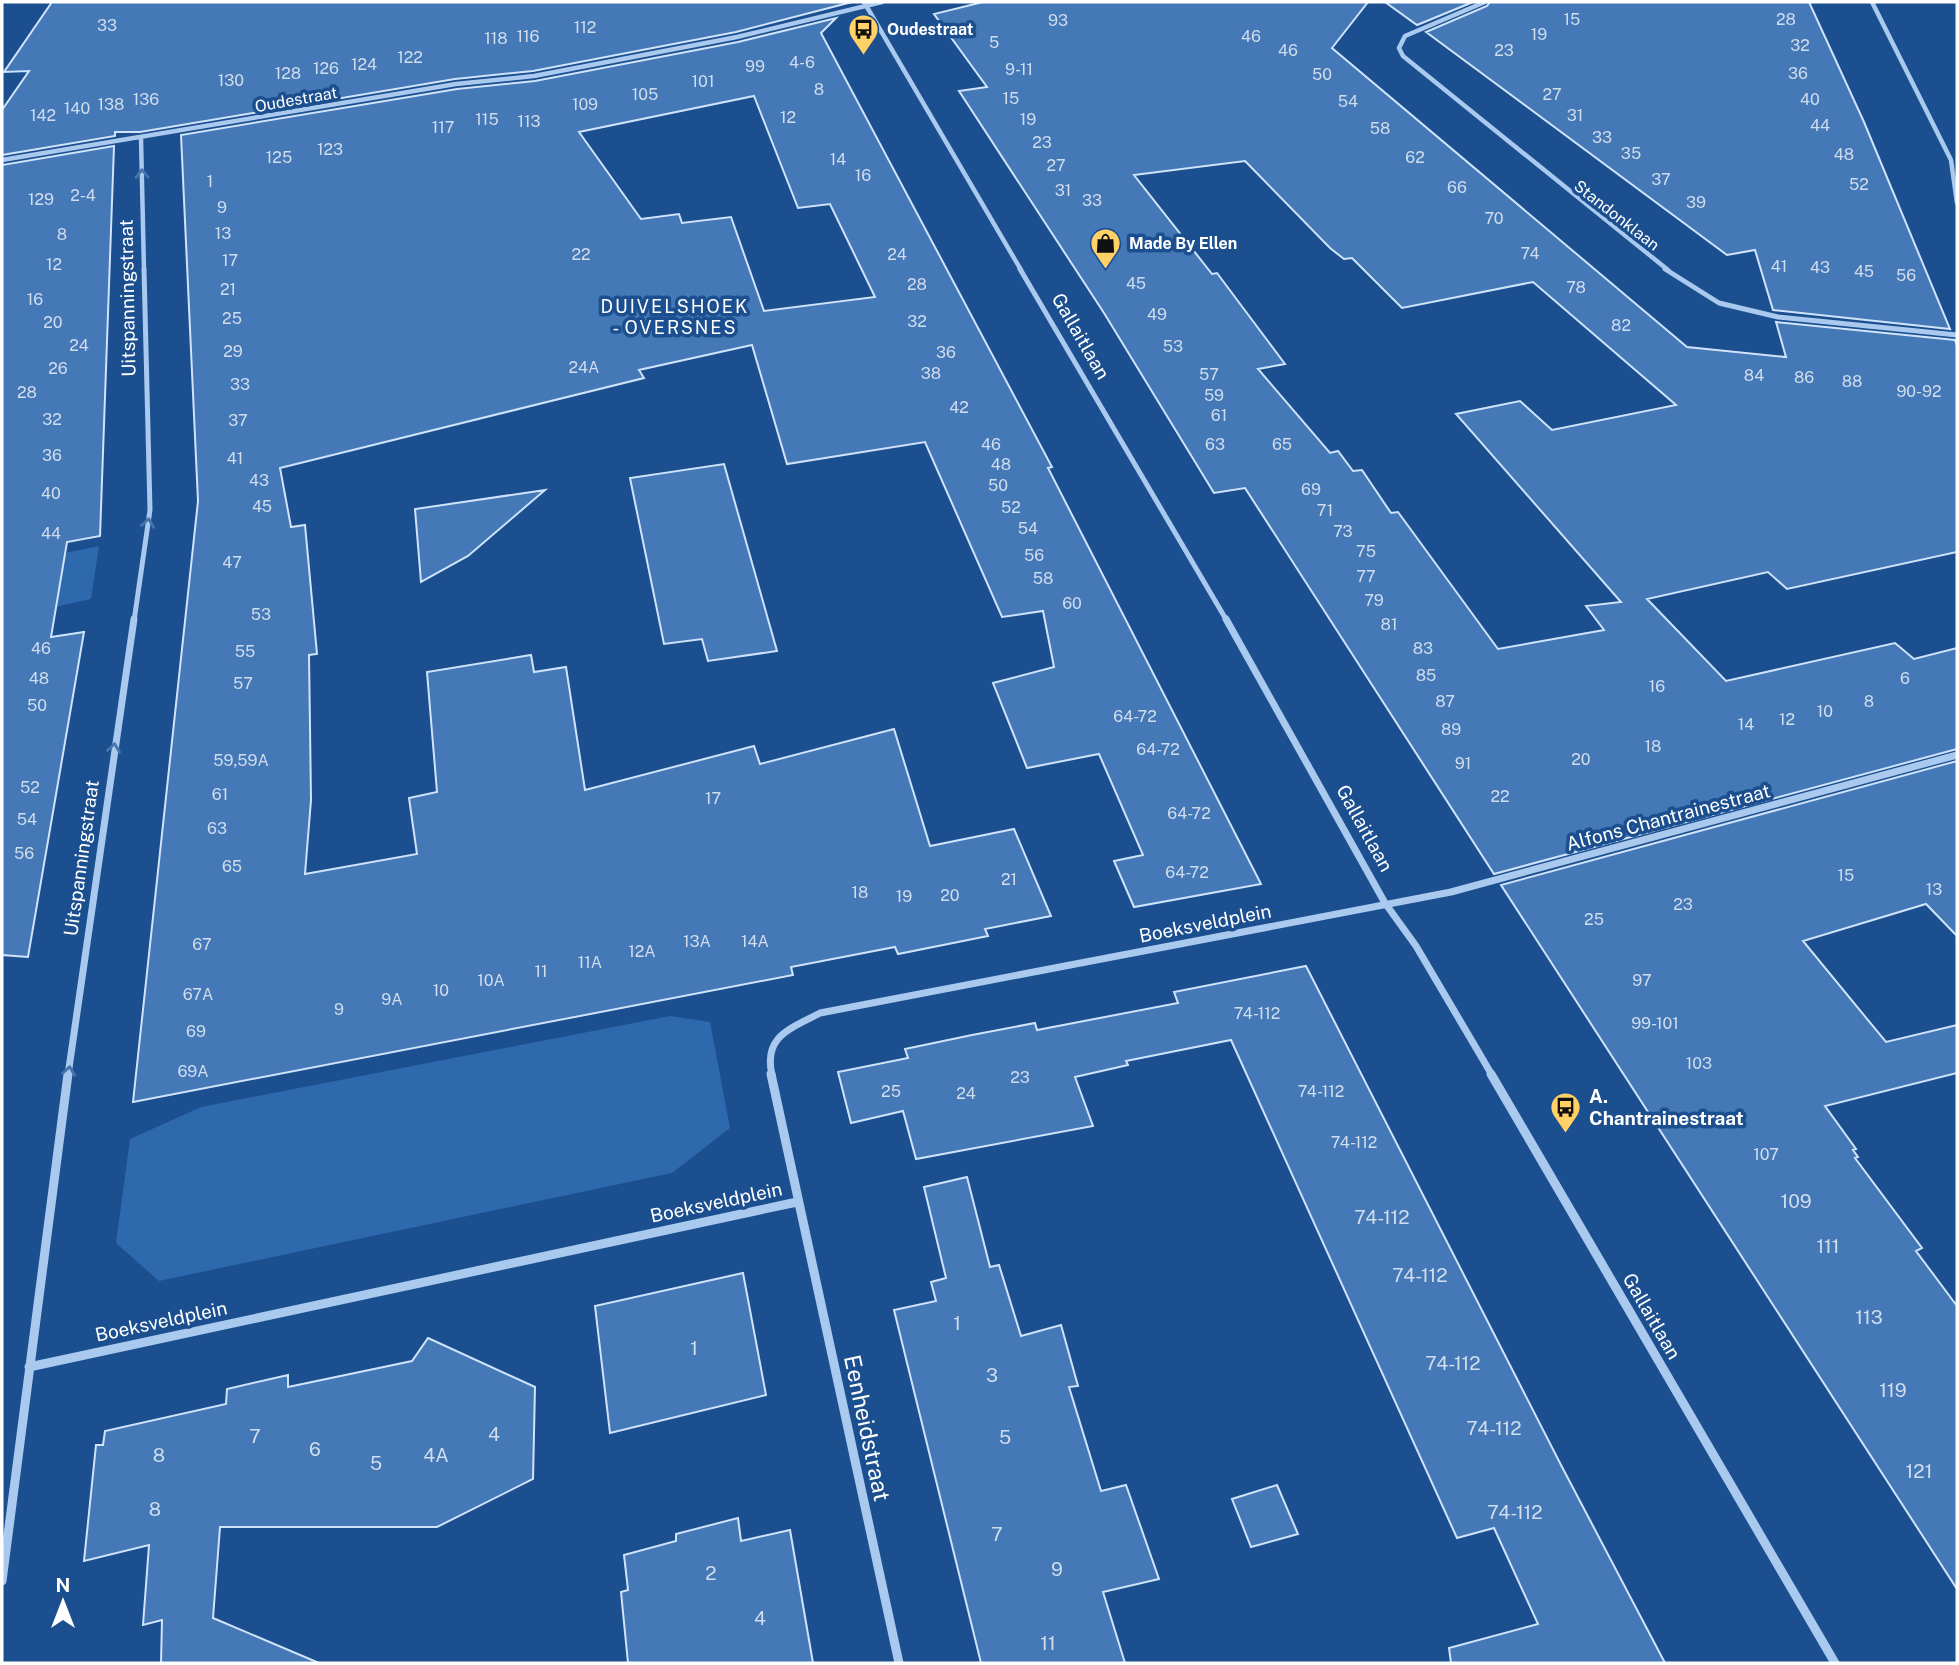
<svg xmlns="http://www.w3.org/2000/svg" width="1959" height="1665" font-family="'Public Sans',sans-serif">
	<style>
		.green { fill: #2e69ad }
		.building { fill: #4478b7; stroke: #cfe3fa; stroke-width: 2; fill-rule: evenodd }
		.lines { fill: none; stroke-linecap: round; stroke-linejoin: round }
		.street-far3 { stroke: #a9c9ee; stroke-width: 4.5 }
		.street-far2 { stroke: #a9c9ee; stroke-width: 5 }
		.street-far1 { stroke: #a9c9ee; stroke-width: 7 }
		.street { stroke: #a9c9ee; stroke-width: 9 }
		.oneway { stroke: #4674ac }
		.labels { text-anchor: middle; stroke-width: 7; stroke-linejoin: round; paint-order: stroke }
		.number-label { font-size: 16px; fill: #d0dded }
		.far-poi-label { font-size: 16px; font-weight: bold; fill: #fff; stroke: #1b4f8f; text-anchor: start }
		.far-street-label { font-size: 16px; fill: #fff; stroke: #1b4f8f }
		.far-neighbourhood-label { font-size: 18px; letter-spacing: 2px; fill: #fff; stroke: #1b4f8f }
		.street-label { font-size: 19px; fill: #fff; stroke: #1b4f8f }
		.poi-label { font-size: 19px; font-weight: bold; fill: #fff; stroke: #1b4f8f; text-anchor: start }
		.near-number-label { font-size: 19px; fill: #d0dded }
		.near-street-label { font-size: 23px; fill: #fff; stroke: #1b4f8f }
	</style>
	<rect width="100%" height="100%" fill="#1b4f8f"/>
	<path class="green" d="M99,546L91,599L2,619V566Z
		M670,1016L710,1022L730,1128L672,1173L159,1281L116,1243L130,1139L201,1107Z"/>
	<path class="building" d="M52,2H852L736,32L533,71L455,79L140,132H115V136L2,155V110L29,71L4,72Z
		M983,2H1368L1332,48L1687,347L1786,357L1776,322L1955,340L1957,346V552L1787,589L1768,572L1647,599L1726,681L1895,643L1914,659L1957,648V749L1494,874L1245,488L1214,493L1104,313L959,91L987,87L934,14ZM1245,161L1330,248L1344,259L1352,258L1402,308L1533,282L1676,405L1552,430L1520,401L1456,414L1621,602L1586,606L1604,630L1498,649L1398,512L1391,513L1362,470L1353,471L1338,451L1330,453L1258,369L1285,364L1217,273L1212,274L1134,175Z
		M1385,2H1473L1417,25Z
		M1490,2H1809L1864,122L1950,329L1773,310L1755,250L1727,255L1426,32L1487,6Z
		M836,18L821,33L1052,467L1048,468L1261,884L1134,907L1114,861L1143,855L1099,754L1027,768L993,683L1054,667L1043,611L1002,617L925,442L787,464L752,345L639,370L644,378L280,468L291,527L305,525L317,654L309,655L311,800L305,874L417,854L409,798L437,792L427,672L531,655L534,672L566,667L585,790L754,746L760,764L894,729L930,846L1014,829L1051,916L985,929L988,936L898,954L895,947L791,967L793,975L133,1102L198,501L181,135L457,89L535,81L738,42ZM754,96L798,208L830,204L875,297L764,311L731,217L682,223L679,214L641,219L579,132Z
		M114,146L100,536L67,542L51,637L84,632L28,957L2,955V165Z
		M724,464L777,651L708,661L702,639L664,644L630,478Z
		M545,490L468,556L421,582L415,509Z
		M1957,761V936L1926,904L1803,941L1886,1042L1957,1025V1073L1825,1106L1856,1149L1853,1150L1858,1157L1855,1158L1922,1248L1916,1251L1957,1306V1589L1501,885Z
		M1306,966L1561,1465L1665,1663H1451L1449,1648L1538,1624L1494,1528L1457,1538L1231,1040L1126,1061L1128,1065L1075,1077L1093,1126L916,1159L903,1111L851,1123L838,1072L908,1058L905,1049L972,1035L1035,1023L1037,1030L1178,1003L1174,992Z
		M967,1177L990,1267L999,1265L1021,1336L1061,1325L1078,1386L1069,1387L1101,1491L1126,1485L1159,1579L1103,1592L1125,1663H981L894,1310L936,1301L931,1282L946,1278L924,1187Z
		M743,1273L766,1395L610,1433L595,1306Z
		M428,1338L535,1387L533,1479L437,1527H220L213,1618L319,1663H161L162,1620L143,1625L149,1545L84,1561L96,1445H103L105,1431L226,1404L227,1389L288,1375V1387L412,1361Z
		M1277,1485L1298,1534L1251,1547L1232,1499Z
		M738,1518L741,1541L790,1530L813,1663H628L621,1592L628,1590L624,1555L676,1541V1534Z"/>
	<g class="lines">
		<path class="street-far3" d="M864,2L1021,270
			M1485,2L1405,36L1399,48L1403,56L1668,270
			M1872,2L1951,160L1957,203
			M141,138L144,270
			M2,160L456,84L534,76L737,37L882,2"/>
		<path class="street-far2" d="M1020,269L1227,621
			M1665,269L1719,303L1778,317L1957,335
			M134,621L150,510L144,269"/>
		<path class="street-far1" d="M1226,619L1385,903L1416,946L1492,1075
			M68,1075L134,619
			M772,1075C763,1036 790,1029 820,1013L1451,892L1957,755"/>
		<path class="street" d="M771,1074L899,1663
			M1491,1074L1835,1663
			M29,1367L797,1202
			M2,1581L68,1074"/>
	</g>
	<defs><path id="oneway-chevron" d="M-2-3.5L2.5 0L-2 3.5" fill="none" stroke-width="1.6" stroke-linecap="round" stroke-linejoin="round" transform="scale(1.75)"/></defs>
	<g class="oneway">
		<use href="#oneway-chevron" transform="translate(142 174) rotate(-91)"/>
		<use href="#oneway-chevron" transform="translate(148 523) rotate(-82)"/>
		<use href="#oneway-chevron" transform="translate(114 748) rotate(-82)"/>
		<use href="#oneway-chevron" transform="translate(69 1071) rotate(-82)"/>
	</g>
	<defs>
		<symbol id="bus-pin" viewBox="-11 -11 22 30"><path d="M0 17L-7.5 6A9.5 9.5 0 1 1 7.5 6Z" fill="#ffd166" stroke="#1b4f8f"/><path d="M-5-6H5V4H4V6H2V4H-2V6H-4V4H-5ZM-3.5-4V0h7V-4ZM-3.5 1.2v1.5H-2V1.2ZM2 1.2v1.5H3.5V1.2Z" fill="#111"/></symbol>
		<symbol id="shop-pin" viewBox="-11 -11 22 30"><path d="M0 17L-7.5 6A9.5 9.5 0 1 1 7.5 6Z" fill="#ffd166" stroke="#1b4f8f"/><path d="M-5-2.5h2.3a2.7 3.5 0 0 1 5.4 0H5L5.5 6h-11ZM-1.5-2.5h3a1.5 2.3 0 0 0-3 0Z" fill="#111"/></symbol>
	</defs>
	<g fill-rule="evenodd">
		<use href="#bus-pin" x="846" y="12" width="35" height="47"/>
		<use href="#shop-pin" x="1088" y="226" width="35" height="47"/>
		<use href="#bus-pin" x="1548" y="1090" width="35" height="47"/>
	</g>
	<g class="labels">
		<g class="number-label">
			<text x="1572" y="25">15</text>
			<text x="1786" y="25">28</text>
			<text x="1058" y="26">93</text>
			<text x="107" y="31">33</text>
			<text x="585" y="33">112</text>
			<text x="1539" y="40">19</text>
			<text x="528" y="42">116</text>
			<text x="1251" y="42">46</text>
			<text x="496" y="44">118</text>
			<text x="994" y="48">5</text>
			<text x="1800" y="51">32</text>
			<text x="1288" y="56">46</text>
			<text x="1504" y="56">23</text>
			<text x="410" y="63">122</text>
			<text x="802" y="68">4-6</text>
			<text x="364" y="70">124</text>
			<text x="755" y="72">99</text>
			<text x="326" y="74">126</text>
			<text x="1019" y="75">9-11</text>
			<text x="288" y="79">128</text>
			<text x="1798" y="79">36</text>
			<text x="1322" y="80">50</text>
			<text x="231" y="86">130</text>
			<text x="703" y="87">101</text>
			<text x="819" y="95">8</text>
			<text x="645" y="100">105</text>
			<text x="1552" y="100">27</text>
			<text x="1011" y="104">15</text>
			<text x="146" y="105">136</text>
			<text x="1810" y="105">40</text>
			<text x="1348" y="107">54</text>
			<text x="111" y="110">138</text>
			<text x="585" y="110">109</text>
			<text x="77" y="114">140</text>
			<text x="43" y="121">142</text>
			<text x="1575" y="121">31</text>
			<text x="788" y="123">12</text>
			<text x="487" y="125">115</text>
			<text x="1028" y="125">19</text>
			<text x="529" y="127">113</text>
			<text x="1820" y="131">44</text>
			<text x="443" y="133">117</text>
			<text x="1380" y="134">58</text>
			<text x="1602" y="143">33</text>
			<text x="1042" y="148">23</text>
			<text x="330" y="155">123</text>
			<text x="1631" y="159">35</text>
			<text x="1844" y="160">48</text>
			<text x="279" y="163">125</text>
			<text x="1415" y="163">62</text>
			<text x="838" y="165">14</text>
			<text x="1056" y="171">27</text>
			<text x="863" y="181">16</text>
			<text x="1661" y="185">37</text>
			<text x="210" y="187">1</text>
			<text x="1859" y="190">52</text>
			<text x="1457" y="193">66</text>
			<text x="1063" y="196">31</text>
			<text x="83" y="201">2-4</text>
			<text x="41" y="205">129</text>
			<text x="1092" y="206">33</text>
			<text x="1696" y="208">39</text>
			<text x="222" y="213">9</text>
			<text x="1494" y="224">70</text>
			<text x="223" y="239">13</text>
			<text x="62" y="240">8</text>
			<text x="1530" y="259">74</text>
			<text x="581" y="260">22</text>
			<text x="897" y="260">24</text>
			<text x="230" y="266">17</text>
			<text x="54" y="270">12</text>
			<text x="1779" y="272">41</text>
			<text x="1820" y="273">43</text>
			<text x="1864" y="277">45</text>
			<text x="1906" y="281">56</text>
			<text x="1136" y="289">45</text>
			<text x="917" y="290">28</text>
			<text x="1576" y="293">78</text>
			<text x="228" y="295">21</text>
			<text x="35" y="305">16</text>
			<text x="1157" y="320">49</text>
			<text x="232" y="324">25</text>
			<text x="917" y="327">32</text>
			<text x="53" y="328">20</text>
			<text x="1621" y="331">82</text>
			<text x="79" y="351">24</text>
			<text x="1173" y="352">53</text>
			<text x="233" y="357">29</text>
			<text x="946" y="358">36</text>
			<text x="584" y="373">24A</text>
			<text x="58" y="374">26</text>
			<text x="931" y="379">38</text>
			<text x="1209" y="380">57</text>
			<text x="1754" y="381">84</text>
			<text x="1804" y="383">86</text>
			<text x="1852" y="387">88</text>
			<text x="240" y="390">33</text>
			<text x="1919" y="397">90-92</text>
			<text x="27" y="398">28</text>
			<text x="1214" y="401">59</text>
			<text x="959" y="413">42</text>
			<text x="1219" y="421">61</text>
			<text x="52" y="425">32</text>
			<text x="238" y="426">37</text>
			<text x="991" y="450">46</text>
			<text x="1215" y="450">63</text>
			<text x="1282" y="450">65</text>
			<text x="52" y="461">36</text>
			<text x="235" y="464">41</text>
			<text x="1001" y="470">48</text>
			<text x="259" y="486">43</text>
			<text x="998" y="491">50</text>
			<text x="1311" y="495">69</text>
			<text x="51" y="499">40</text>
			<text x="262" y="512">45</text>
			<text x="1011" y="513">52</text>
			<text x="1325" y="516">71</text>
			<text x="1028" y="534">54</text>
			<text x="1343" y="537">73</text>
			<text x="51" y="539">44</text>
			<text x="1366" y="557">75</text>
			<text x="1034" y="561">56</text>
			<text x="232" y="568">47</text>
			<text x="1366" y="582">77</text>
			<text x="1043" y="584">58</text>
			<text x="1374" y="606">79</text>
			<text x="1072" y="609">60</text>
			<text x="261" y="620">53</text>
			<text x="1389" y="630">81</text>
			<text x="41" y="654">46</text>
			<text x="1423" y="654">83</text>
			<text x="245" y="657">55</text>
			<text x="1426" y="681">85</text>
			<text x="39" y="684">48</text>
			<text x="1905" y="684">6</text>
			<text x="243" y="689">57</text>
			<text x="1657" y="692">16</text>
			<text x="1445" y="707">87</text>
			<text x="1869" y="707">8</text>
			<text x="37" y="711">50</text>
			<text x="1825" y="717">10</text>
			<text x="1135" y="722">64-72</text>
			<text x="1787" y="725">12</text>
			<text x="1746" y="730">14</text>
			<text x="1451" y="735">89</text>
			<text x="1653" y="752">18</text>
			<text x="1158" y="755">64-72</text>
			<text x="1581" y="765">20</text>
			<text x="241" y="766">59,59A</text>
			<text x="1463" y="769">91</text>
			<text x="30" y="793">52</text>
			<text x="220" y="800">61</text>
			<text x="1500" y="802">22</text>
			<text x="713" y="804">17</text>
			<text x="1189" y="819">64-72</text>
			<text x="27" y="825">54</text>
			<text x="217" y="834">63</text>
			<text x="24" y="859">56</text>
			<text x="232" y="872">65</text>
			<text x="1187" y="878">64-72</text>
			<text x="1846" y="881">15</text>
			<text x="1009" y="885">21</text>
			<text x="1934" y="895">13</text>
			<text x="860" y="898">18</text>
			<text x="950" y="901">20</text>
			<text x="904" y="902">19</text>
			<text x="1683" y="910">23</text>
			<text x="1594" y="925">25</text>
			<text x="697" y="947">13A</text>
			<text x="755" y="947">14A</text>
			<text x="202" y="950">67</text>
			<text x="642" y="957">12A</text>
			<text x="590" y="968">11A</text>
			<text x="541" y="977">11</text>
			<text x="491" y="986">10A</text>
			<text x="1642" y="986">97</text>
			<text x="441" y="996">10</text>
			<text x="198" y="1000">67A</text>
			<text x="392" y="1005">9A</text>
			<text x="339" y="1015">9</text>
			<text x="1257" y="1019">74-112</text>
			<text x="1655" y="1029">99-101</text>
			<text x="196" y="1037">69</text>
			<text x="1699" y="1069">103</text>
			<text x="193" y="1077">69A</text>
			<text x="1020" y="1083">23</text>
			<text x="891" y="1097">25</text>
			<text x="1321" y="1097">74-112</text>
			<text x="966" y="1099">24</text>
			<text x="1354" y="1148">74-112</text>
			<text x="1766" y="1160">107</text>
		</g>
		<g class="far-poi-label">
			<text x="887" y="35">Oudestraat</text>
			<text x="1129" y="249">Made By Ellen</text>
		</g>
		<g class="far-street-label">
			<text transform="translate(296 99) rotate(-10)" y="6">Oudestraat</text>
			<text transform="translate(1617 215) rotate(38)" y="6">Standonklaan</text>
		</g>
		<g class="far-neighbourhood-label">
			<text x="675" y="313">DUIVELSHOEK<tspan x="675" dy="21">- OVERSNES</tspan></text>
		</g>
		<g class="street-label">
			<text transform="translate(127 298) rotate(-91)" y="7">Uitspanningstraat</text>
			<text transform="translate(1081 336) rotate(60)" y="7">Gallaitlaan</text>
			<text transform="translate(1668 817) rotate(-15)" y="7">Alfons Chantrainestraat</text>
			<text transform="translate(1365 828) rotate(61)" y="7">Gallaitlaan</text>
			<text transform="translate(81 858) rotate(-82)" y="7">Uitspanningstraat</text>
			<text transform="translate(1205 923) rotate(-11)" y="7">Boeksveldplein</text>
			<text transform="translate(716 1202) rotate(-12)" y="7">Boeksveldplein</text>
			<text transform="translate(1652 1316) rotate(60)" y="7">Gallaitlaan</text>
			<text transform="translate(161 1321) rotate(-12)" y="7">Boeksveldplein</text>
		</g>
		<g class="poi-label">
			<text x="1589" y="1103">A.<tspan x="1589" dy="22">Chantrainestraat</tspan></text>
		</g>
		<g class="near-number-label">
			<text x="1796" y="1208">109</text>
			<text x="1382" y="1224">74-112</text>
			<text x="1828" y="1253">111</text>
			<text x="1420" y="1282">74-112</text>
			<text x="1869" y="1324">113</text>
			<text x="957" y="1330">1</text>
			<text x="694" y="1355">1</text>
			<text x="1453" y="1370">74-112</text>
			<text x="992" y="1382">3</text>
			<text x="1893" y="1397">119</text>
			<text x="1494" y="1435">74-112</text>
			<text x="494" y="1441">4</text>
			<text x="255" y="1443">7</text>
			<text x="1005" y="1444">5</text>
			<text x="315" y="1456">6</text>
			<text x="159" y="1462">8</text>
			<text x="436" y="1462">4A</text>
			<text x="376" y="1470">5</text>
			<text x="1919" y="1478">121</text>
			<text x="155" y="1516">8</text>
			<text x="1515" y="1519">74-112</text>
			<text x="997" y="1541">7</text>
			<text x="1057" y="1576">9</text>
			<text x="711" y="1580">2</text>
			<text x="760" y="1625">4</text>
			<text x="1048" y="1650">11</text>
		</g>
		<g class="near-street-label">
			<text transform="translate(867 1428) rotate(78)" y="8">Eenheidstraat</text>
		</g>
	</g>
	<rect width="1959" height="1665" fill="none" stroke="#ffffff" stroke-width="7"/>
	<g transform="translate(63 1602)" stroke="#1b4f8f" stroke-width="5" paint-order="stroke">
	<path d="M0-5L12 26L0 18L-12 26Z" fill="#ffffff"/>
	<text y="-10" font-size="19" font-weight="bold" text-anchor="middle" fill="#ffffff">N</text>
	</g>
</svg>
